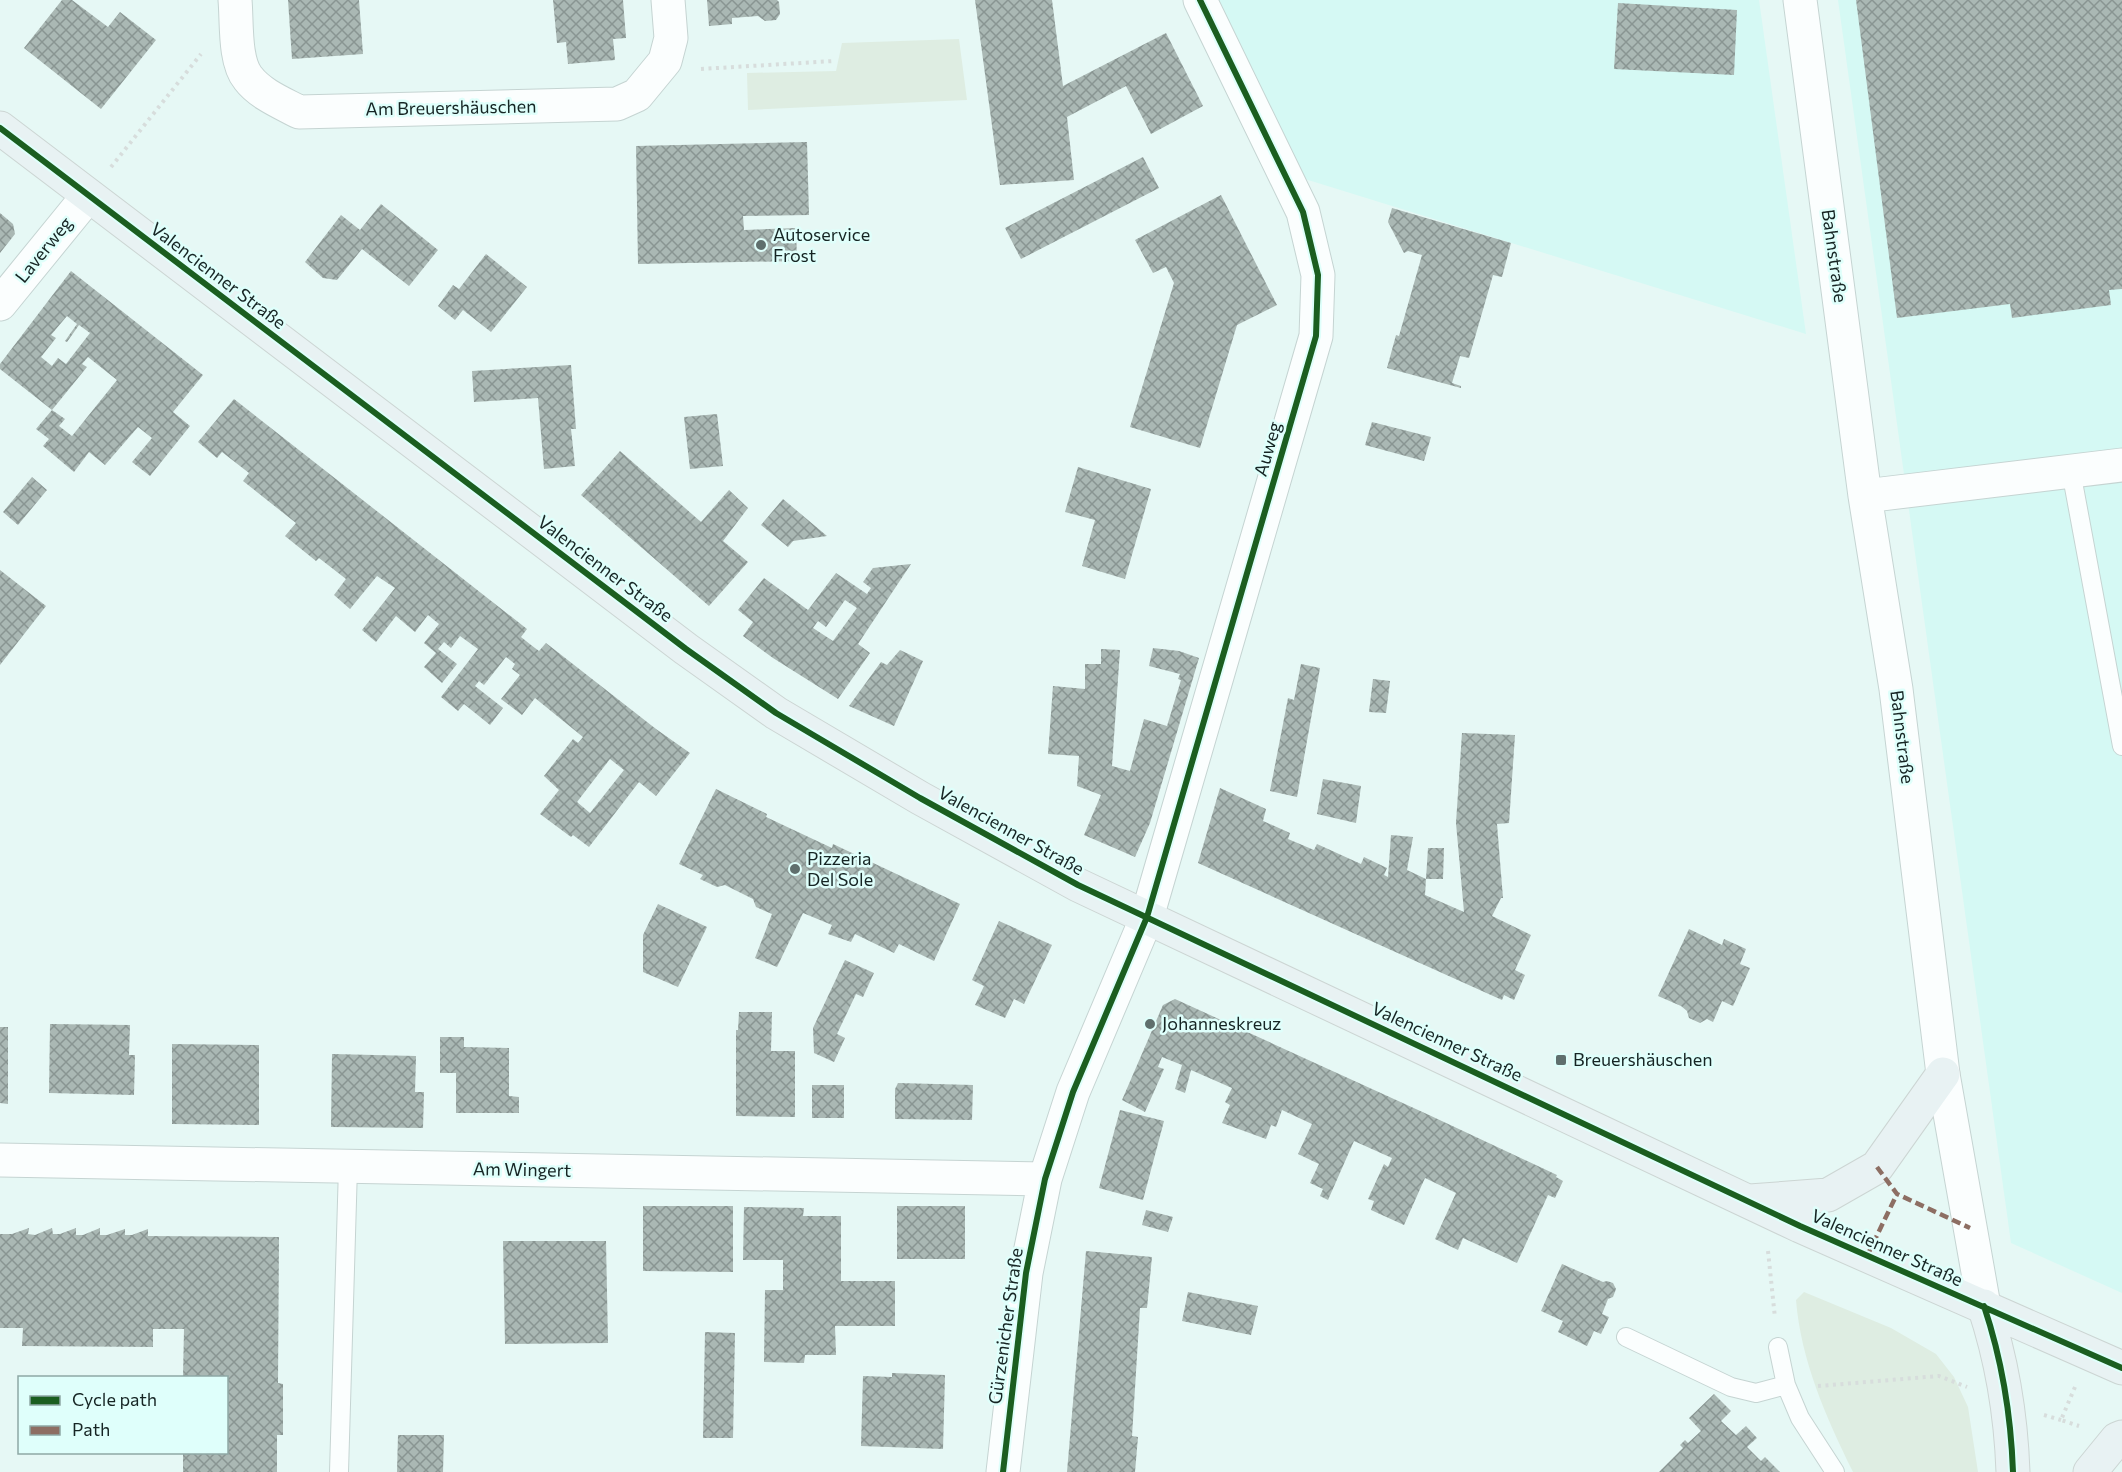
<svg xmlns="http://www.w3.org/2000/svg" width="2122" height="1472" font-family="Commissioner,sans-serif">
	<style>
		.built { fill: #d5f9f4 }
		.green { fill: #deede2 }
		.building { fill: url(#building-cross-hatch); fill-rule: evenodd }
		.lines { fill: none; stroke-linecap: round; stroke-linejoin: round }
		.service-casing { stroke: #c5d4d2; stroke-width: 20 }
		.minor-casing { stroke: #c5d4d2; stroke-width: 35 }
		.primary-casing { stroke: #ccd5d3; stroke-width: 35 }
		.path { stroke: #d7dddc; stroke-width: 4; stroke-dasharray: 3 4.5; stroke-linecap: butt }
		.service { stroke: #fbfefe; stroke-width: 18 }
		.minor { stroke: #fbfefe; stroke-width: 33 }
		.primary { stroke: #e8f2f3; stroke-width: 33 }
		.quiet { stroke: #8d6e63; stroke-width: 4.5; stroke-dasharray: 9 4.5; stroke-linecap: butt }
		.cycleway-casing { stroke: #dffffb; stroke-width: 10 }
		.cycleway { stroke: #1b5e20; stroke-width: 6 }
		.poi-dot { fill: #5f6f6d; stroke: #dffffb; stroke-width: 2 }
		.labels { text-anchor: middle; stroke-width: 5; stroke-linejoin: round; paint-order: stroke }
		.street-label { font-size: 18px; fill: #162524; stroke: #dffffb }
		.poi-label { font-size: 18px; fill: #162524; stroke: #dffffb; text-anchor: start }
	</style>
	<defs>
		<pattern id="building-cross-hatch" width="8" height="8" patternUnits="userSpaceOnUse" patternTransform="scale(1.5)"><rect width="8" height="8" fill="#aab8b4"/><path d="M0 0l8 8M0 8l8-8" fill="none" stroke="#899592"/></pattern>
	</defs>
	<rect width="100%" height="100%" fill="#e6f8f5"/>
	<path class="built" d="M1214,0H1759L1806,334L1292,175Z
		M1838,0H2122V1293L2011,1243Z"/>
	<path class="green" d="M959,39L967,100L748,110L747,73L836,71L842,43Z
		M1804,1292L1891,1328L1936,1354L1954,1377L1968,1407L1978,1472H1853C1826,1417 1801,1361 1796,1300Z"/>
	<path class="building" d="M62,0H72L108,27L120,12L156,40L101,109L24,48Z
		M288,0H359L363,54L292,59Z
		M553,0H623L626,38L613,39L615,60L568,64L566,42L557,43Z
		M707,0H777L779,2L780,14L776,20L765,21L758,16L732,18V24L709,26Z
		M975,0H1052L1063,86L1166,33L1203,106L1151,134L1126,86L1067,117L1074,180L1000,185Z
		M1856,0H2122V289L2109,290L2111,305L2012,318L2010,304L1897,318Z
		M1618,3L1737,10L1734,75L1614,69Z
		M807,142L809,215L743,216L744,230L796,228L797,261L638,264L636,146Z
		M1143,157L1159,188L1021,259L1005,228Z
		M1221,195L1277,305L1237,325L1200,448L1130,427L1174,283L1166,267L1153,273L1135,240Z
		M381,204L438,250L409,286L362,249L337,280L323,278L305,262L341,215L360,230Z
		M1392,208L1511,243L1502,277L1493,275L1469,358L1460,356L1452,383L1461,386V388L1387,368L1396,335L1399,336L1422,255L1408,251L1404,253L1388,222Z
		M0,213L13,224L15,234L0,253Z
		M486,254L527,287L491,332L463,310L455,320L438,306L453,285L459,289Z
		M71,271L203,375L173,412L190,426L150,476L132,462L152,438L138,427L105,465L89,452L74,472L43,446L49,439L36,429L52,410L0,369V364ZM67,316L77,324L65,341L67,342L79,325L90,333L66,364L58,358L52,366L41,357L56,338L51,335ZM88,357L117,380L72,436L59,426L65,419L52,410L87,367L82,364Z
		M571,365L576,429H571L575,466L544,469L538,398L474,402L472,371Z
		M234,399L527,629L521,637L531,645L539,651L546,643L656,729L690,753L656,796L639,782L589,847L573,835L571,837L540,814L559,790L544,776L573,739L578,743L583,737L535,698L522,715L501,699L520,675L512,669L515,664L506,657L484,685L479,681L475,686L503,708L490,725L464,704L458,711L441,697L478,649L460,636L451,648L444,642L438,649L457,664L442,683L424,667L436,653L424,643L439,624L428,615L415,632L396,616L376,642L362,630L395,588L377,576L350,609L334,595L346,579L319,558L316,561L285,536L296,523L243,481L249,473L222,452L217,458L198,442ZM610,759L624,770L590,813L577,802Z
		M717,414L723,466L690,469L684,417Z
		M1372,422L1431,437L1424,461L1365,445Z
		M620,451L701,522L729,490L748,508L723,541L748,562L709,606L581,495Z
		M1078,467L1151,489L1125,579L1082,566L1095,520L1065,512Z
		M32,477L47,490L18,525L3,512Z
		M783,499L827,536L793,541L788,547L761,525Z
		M911,564L858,644L870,653L838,699L773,658L743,636L753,622L738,610L764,578L808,610L836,573L867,594L871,588L863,582L873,568ZM845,600L857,608L833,641L813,628L818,621L826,627Z
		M0,570L46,606L0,665Z
		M1153,648L1179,651L1199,658L1150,823L1135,857L1084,835L1101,795L1077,786L1079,756L1048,754L1053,686L1085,689V664H1101V649L1120,650L1112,766L1130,771L1144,719L1167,726L1181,680L1178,679L1180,674L1149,666Z
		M900,650L923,661L894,726L849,706L881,662L887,665Z
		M1301,664L1320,668L1297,797L1270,791L1288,698L1294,700Z
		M1373,679L1390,681L1386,713L1369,712Z
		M1462,733L1515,735L1509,823L1497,824L1503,898H1501L1492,916L1531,935L1515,970L1525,975L1514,1000L1504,995L1502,1000L1198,863L1220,788L1266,809L1263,821L1290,833L1288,839L1314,850L1317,844L1361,864L1364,857L1387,868L1384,875L1388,877L1391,835L1413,837L1407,870L1426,879L1425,895L1464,912L1456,823Z
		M1323,779L1361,786L1356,823L1317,814Z
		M716,789L767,814L766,817L832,848L833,844L960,904L934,961L899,944L894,953L855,934L851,942L828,934L832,925L803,913L777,967L755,958L772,914L756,907L753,899L725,885L717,887L700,879L703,875L679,864Z
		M1428,848H1444L1443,879H1426Z
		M658,904L707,927L678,987L643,972V935Z
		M999,921L1052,945L1024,1004L1014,999L1005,1018L975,1005L984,986L972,980Z
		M1689,929L1722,945L1724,939L1746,949L1740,964L1750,968L1733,1006L1722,1001L1713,1022L1707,1019L1700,1023L1689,1018L1687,1011L1681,1006L1658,996Z
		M845,960L874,973L863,997L856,994L837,1034L845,1038L834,1062L814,1053L813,1028Z
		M1175,999L1429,1115L1557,1175L1556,1177L1563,1181L1555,1198L1548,1195L1517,1263L1463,1238L1458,1250L1435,1239L1456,1193L1425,1178L1404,1225L1371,1210L1374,1201L1368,1199L1384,1164L1388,1167L1392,1158L1354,1141L1328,1200L1320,1196L1323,1189L1310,1183L1319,1164L1298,1154L1312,1124L1282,1110L1276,1127L1271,1125L1266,1139L1222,1123L1230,1105L1225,1102L1232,1088L1191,1070L1185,1093L1175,1089L1182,1065L1162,1057L1158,1067L1164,1069L1145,1112L1122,1100L1163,1005Z
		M739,1012H772L771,1051H795V1117L736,1116V1030H738Z
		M50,1024L130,1025L129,1055H135L134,1095L49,1093Z
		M0,1027H8V1104L0,1103Z
		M440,1037H464V1047L509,1048V1096L519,1097V1113H456V1073H440Z
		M172,1044L259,1045V1125L172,1124Z
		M332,1054L416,1056L415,1092H424L423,1128L331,1127Z
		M898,1083L973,1085L972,1120L895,1119V1089Z
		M812,1085H844V1118H812Z
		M1120,1110L1164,1121L1143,1200L1099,1188Z
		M643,1206H733V1272L643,1271Z
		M897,1206H965V1259H897Z
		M744,1207L804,1208L803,1216H841V1281H895V1326H835L836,1355H805L804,1363L764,1362L765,1290H783V1260H743Z
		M1146,1210L1173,1217L1168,1232L1142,1225Z
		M29,1228L28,1234L35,1235L52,1228L53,1234H60L76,1228V1235H83L100,1228V1235H107L125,1229V1235H132L148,1229V1236L279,1237L278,1383L283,1384V1435H277V1472H183V1452H226V1377H183L184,1329H153V1347L22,1346L23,1328H0V1234H12Z
		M503,1241H606L608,1343L505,1344Z
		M1086,1251L1152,1257L1147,1308H1140L1132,1436L1138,1437L1135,1472H1067Z
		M1562,1264L1603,1282L1607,1281L1613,1283L1616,1289L1613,1297L1608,1299L1602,1314L1609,1317L1601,1334L1594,1331L1587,1346L1558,1332L1563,1321L1541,1311Z
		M1188,1292L1258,1306L1251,1335L1182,1321Z
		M705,1332L735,1333L733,1438H703Z
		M892,1373L945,1375L943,1449L861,1446L863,1376L892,1377Z
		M1714,1394L1731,1411L1721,1421L1736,1435L1746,1426L1757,1438L1747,1447L1761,1461L1765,1457L1780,1472H1659L1683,1448L1680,1445L1685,1440L1688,1443L1701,1431L1689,1418Z
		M398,1435H444L443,1472H397Z"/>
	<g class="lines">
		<defs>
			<path id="service" d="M2071,471L2122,746
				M1626,1337L1731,1387L1756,1393L1786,1385
				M1778,1347L1786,1385L1800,1418L1835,1472
				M339,1472L348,1167"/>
			<path id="minor" d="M235,0C237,21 234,61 248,78C260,94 282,103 299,112L617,104L637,95L665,61L671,38L668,0
				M1800,0L1865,496L1896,689L1943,1074L1984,1306
				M0,304L88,196
				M1865,496L2122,465
				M0,1160L1045,1179
				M1003,1472L1026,1273L1045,1179L1073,1092L1147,917L1316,336L1318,275L1303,212L1200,0"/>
			<path id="primary" d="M0,128L686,649L776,713L920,798L1078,885L1800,1226L2122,1368
				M1750,1201L1828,1195L1877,1167L1943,1074
				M1984,1306C2002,1360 2011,1416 2013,1472
				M2090,1472L2117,1439L2122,1437"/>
		</defs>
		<use href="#service" class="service-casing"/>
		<use href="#minor" class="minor-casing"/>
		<use href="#primary" class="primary-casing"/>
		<path class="path" d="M701,69L834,61
			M111,167L201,54
			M1768,1251L1775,1318
			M1818,1386L1939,1376L1967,1387
			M2075,1387L2061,1420L2079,1426
			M2044,1415L2061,1420"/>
		<use href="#service" class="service"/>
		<use href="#minor" class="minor"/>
		<use href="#primary" class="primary"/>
		<path class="quiet" d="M1877,1167L1897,1194L1970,1228
			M1867,1256L1897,1194"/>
		<defs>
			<path id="cycleway" d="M0,128L686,649L776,713L920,798L1078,885L1800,1226L2122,1368
				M1984,1306C2002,1360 2011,1416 2013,1472
				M1003,1472L1026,1273L1045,1179L1073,1092L1147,917L1316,336L1318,275L1303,212L1200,0"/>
		</defs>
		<use href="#cycleway" class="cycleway-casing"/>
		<use href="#cycleway" class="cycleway"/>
	</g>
	<g class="poi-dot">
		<circle cx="761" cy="245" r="6"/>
		<circle cx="795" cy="869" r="6"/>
		<circle cx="1150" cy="1024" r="6"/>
		<rect x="1555" y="1054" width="12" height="12" rx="3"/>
	</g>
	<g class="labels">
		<g class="street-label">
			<text transform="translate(451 108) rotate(-1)" y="6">Am Breuershäuschen</text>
			<text transform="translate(44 250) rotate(-51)" y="6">Laverweg</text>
			<text transform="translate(1834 256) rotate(82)" y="6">Bahnstraße</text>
			<text transform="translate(218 276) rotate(37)" y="6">Valencienner Straße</text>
			<text transform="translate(1268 449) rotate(-74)" y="6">Auweg</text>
			<text transform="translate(605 569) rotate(37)" y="6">Valencienner Straße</text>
			<text transform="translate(1902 737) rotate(83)" y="6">Bahnstraße</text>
			<text transform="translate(1011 831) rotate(29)" y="6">Valencienner Straße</text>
			<text transform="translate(1447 1042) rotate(25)" y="6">Valencienner Straße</text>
			<text transform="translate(522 1170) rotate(1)" y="6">Am Wingert</text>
			<text transform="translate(1887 1248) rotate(24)" y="6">Valencienner Straße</text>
			<text transform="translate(1006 1326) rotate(-82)" y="6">Gürzenicher Straße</text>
		</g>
		<g class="poi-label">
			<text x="773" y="241">Autoservice<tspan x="773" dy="21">Frost</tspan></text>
			<text x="807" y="865">Pizzeria<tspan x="807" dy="21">Del Sole</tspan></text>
			<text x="1162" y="1030">Johanneskreuz</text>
			<text x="1573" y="1066">Breuershäuschen</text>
		</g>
	</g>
	<rect x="18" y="1376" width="210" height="78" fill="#dffffb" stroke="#8fa8a5" stroke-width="1.5"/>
	<rect x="30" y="1396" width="30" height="9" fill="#1b5e20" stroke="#8fa8a5" stroke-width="1.5"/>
	<text x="72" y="1406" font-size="18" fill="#162524">Cycle path</text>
	<rect x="30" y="1426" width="30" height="9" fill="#8d6e63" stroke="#8fa8a5" stroke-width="1.5"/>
	<text x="72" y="1436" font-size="18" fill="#162524">Path</text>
</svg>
